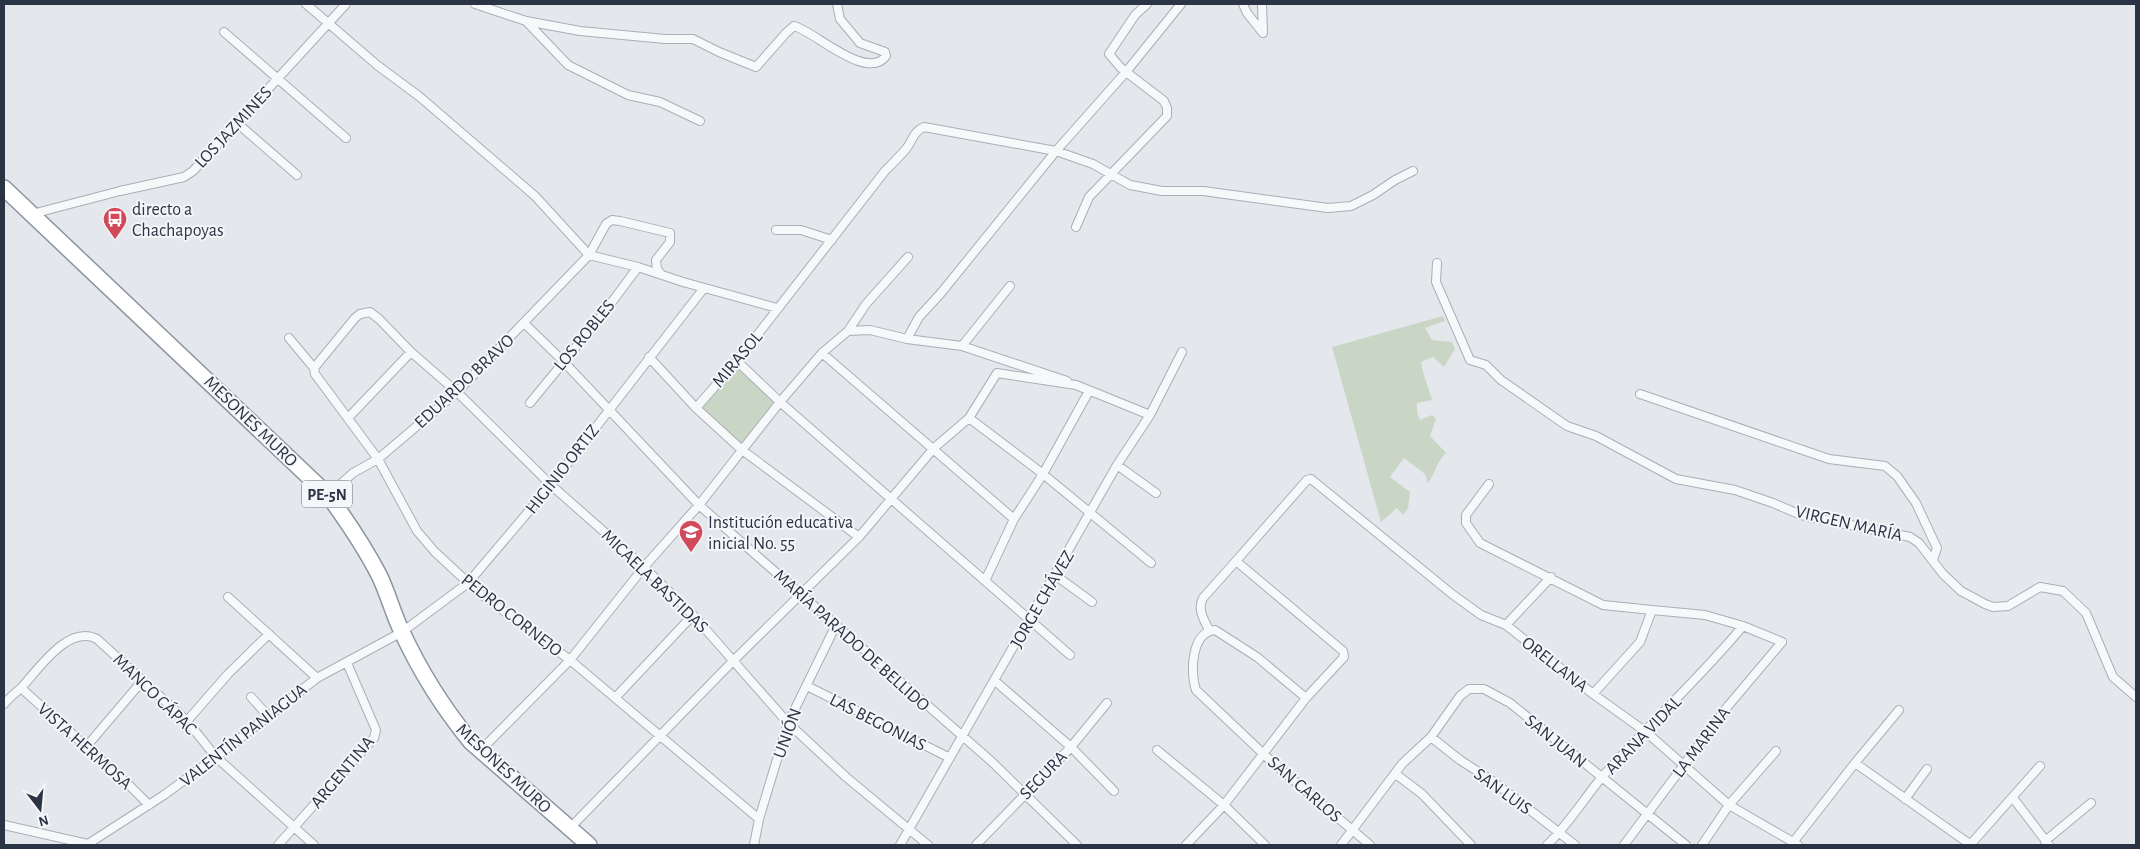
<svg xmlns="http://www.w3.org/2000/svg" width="2140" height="849" font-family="'Alegreya Sans',sans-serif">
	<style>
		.green { fill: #c9d6c5 }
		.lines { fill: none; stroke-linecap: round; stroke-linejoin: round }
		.street-casing { stroke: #a9aeb7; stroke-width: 10 }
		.highway-casing { stroke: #8b94a3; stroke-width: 18 }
		.street { stroke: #f7f8fa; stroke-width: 8 }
		.highway { stroke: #fff; stroke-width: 15 }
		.labels { text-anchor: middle; stroke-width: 4; stroke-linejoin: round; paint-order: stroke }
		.shield { fill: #f4f6f9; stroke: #676e7b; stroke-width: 1 }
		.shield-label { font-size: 16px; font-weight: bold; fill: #2b3445 }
		.street-label { font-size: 18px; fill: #2b3445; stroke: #f4f6f9 }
		.poi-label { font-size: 18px; fill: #2b3445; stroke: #f4f6f9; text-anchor: start }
	</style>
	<rect width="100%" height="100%" fill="#e4e7ec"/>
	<path class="green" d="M1443,316L1445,321L1425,328L1432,340L1452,342L1455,349L1444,367L1433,357L1421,362C1423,376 1429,387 1432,400L1417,403V412L1420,420L1432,415L1436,419L1430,436L1446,453C1437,461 1435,474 1428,483L1425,474L1404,458L1390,477L1410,492L1408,508L1403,515L1397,508L1381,522L1332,347Z
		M737,361L780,402L742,450L696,408Z"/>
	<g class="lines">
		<defs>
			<path id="street" d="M306,4L377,65L420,97L535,196L589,255L638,267L683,282L777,308
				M475,4L526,21L580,31L665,39H693L719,52L756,67L786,33L794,26C814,31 867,82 886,56L885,52L860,43L840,19L837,4
				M1243,4L1247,13L1263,33L1262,4
				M526,21L568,65L628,95L660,102L700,121
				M224,32L346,138
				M237,123L297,175
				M32,214L120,191L184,177L193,171L346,4
				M1076,227L1089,197L1167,116V108L1164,101L1121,68L1109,54L1135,15L1147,4
				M776,230H801L832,240
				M908,257L866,304L848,331L870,330L907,339L962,346L1067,381
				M1437,263L1436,282L1470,360L1486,365L1501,380L1567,426L1596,436L1676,479L1735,490L1773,503L1801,515L1910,537L1919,543L1943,574L1961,591L1985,604L1993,607L2008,606L2040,587L2063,591L2086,613L2113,677L2136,697
				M525,324L563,361L699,505L991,761L1077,845
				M289,338L314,368L315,374L378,459L417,531L435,552L478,592L570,660L759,819
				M907,339L919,317L941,293L1056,151L1126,72L1181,4
				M962,346L1010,286
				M822,353L1014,519
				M649,357L696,408L742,450L859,537
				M737,361L780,402L1070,655
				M314,368L355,318L360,314L370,312L379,319L411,352L457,392L551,485L644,567L693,615L788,723L846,777L928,845
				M1640,394L1829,459L1885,466L1897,476L1916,503L1937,548L1933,560
				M530,403L603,314L638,267
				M696,408L737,361L885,171C892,164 899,157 906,149C913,140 913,132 924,127L1056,151L1093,164L1130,185L1162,191H1203L1328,208L1351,206L1373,195L1395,180L1413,171
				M348,418L411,352
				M969,418L1043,474L1151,563
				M1117,465L1156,493
				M1489,484L1466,515V523L1480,543L1603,605L1652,610
				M328,495L353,473L378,459L457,392L589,255L606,224L612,220L620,221L670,233V242L656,260L657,269L661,274
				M1055,575L1092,602
				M985,581L1014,519L1043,474L1089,391
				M228,597L317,678
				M1506,625L1551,577
				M1209,630C1204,620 1197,609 1203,598L1236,561
				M995,681L1071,747L1114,791
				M807,686L950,758
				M21,688L129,785L149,805
				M1593,694L1640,642L1652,610L1705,615L1743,626L1782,642L1728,706L1624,845
				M251,697L268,716
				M615,698L693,615
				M1306,698L1257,657L1215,630C1191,632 1190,673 1196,690L1271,761L1370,845
				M4,704C9,698 15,693 21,688C38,670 68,624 97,639L187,721L216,757L314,845
				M187,721L228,674L269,634
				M1431,737L1460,760L1494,782L1575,845
				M86,747L143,680
				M481,750L570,660L644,567L699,505L780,402L822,353L848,331
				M1157,750L1224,805L1265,845
				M1855,763L1899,710
				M1397,775L1422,794L1471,845
				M2013,798L2049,845
				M1905,799L1927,769
				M4,825L92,845
				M570,828L733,661L859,537L934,448L969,418L997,373L1076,385L1150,415
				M2045,841L2091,803
				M88,844L164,795L216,757L317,678L402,632L468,583L551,485L704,288
				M278,845L374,738L376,730L347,663
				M754,845L759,819L788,723L836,625
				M900,845L1117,465L1150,415L1182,352
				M976,845L1071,747L1107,703
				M1186,845L1224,805L1306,698L1344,657L1343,651L1236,561L1307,480L1311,479L1452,594L1481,615L1506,625L1593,694L1646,732L1729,805L1798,845
				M1341,845L1402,764L1431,737L1460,696L1469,689H1484L1510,703L1686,845
				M1547,845C1568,825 1583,800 1602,777C1648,725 1699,679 1743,626
				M1702,845L1729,805L1776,751
				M1791,845L1855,763L1971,845
				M1970,845L2040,766"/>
			<path id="highway" d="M4,188L328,495C347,521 364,546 379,575C388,593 393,614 402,632C420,671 444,709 471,742L589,845"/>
		</defs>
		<use href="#street" class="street-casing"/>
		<use href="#highway" class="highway-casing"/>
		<use href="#street" class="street"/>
		<use href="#highway" class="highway"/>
	</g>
	<defs>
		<symbol id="bus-pin" viewBox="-11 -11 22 30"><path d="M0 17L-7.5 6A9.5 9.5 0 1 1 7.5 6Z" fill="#d1495b" stroke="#f4f6f9"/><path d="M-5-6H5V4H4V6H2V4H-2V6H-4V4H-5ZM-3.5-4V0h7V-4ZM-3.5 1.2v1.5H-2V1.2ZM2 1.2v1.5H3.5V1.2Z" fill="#fff"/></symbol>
		<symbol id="school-pin" viewBox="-11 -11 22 30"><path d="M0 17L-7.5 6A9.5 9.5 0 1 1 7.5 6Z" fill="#d1495b" stroke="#f4f6f9"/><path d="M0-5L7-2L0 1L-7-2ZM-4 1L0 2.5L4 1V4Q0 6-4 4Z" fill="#fff"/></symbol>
	</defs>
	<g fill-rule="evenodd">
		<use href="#bus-pin" x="101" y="205" width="28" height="38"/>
		<use href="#school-pin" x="677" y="518" width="28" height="38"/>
	</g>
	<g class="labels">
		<rect class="shield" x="302" y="480.5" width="50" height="27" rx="4"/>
		<g class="shield-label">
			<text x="327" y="500">PE-5N</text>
		</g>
		<g class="street-label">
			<text transform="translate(233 127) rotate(-47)" y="6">LOS JAZMINES</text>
			<text transform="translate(584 335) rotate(-51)" y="6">LOS ROBLES</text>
			<text transform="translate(737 359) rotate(-50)" y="6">MIRASOL</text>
			<text transform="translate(464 381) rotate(-43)" y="6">EDUARDO BRAVO</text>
			<text transform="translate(251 421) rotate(44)" y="6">MESONES MURO</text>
			<text transform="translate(562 469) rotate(-52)" y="6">HIGINIO ORTIZ</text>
			<text transform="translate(1849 523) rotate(13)" y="6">VIRGEN MARÍA</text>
			<text transform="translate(655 581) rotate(44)" y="6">MICAELA BASTIDAS</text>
			<text transform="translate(1042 599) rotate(-60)" y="6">JORGE CHÁVEZ</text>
			<text transform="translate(512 615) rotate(38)" y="6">PEDRO CORNEJO</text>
			<text transform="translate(852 640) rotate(42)" y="6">MARÍA PARADO DE BELLIDO</text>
			<text transform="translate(1555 664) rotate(38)" y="6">ORELLANA</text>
			<text transform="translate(155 694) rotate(44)" y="6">MANCO CÁPAC</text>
			<text transform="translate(878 722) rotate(27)" y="6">LAS BEGONIAS</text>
			<text transform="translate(787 733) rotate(-70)" y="6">UNIÓN</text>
			<text transform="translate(243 735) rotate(-38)" y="6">VALENTÍN PANIAGUA</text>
			<text transform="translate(1643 735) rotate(-46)" y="6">ARANA VIDAL</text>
			<text transform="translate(1556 741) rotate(39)" y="6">SAN JUAN</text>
			<text transform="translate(1701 742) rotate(-53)" y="6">LA MARINA</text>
			<text transform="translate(85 746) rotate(42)" y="6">VISTA HERMOSA</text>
			<text transform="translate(504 768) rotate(43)" y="6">MESONES MURO</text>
			<text transform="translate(342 772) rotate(-50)" y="6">ARGENTINA</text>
			<text transform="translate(1043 775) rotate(-46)" y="6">SEGURA</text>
			<text transform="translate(1305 789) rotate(41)" y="6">SAN CARLOS</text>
			<text transform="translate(1503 791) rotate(36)" y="6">SAN LUIS</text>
		</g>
		<g class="poi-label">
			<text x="132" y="215">directo a<tspan x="132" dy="21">Chachapoyas</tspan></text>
			<text x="708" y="528">Institución educativa<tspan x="708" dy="21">inicial No. 55</tspan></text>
		</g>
	</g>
	<rect width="2140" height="849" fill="none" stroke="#2b3445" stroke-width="10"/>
	<g transform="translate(40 809) rotate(164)" stroke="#f4f6f9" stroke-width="4" paint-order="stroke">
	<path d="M0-4L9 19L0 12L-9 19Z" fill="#2b3445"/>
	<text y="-8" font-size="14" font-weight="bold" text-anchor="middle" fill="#2b3445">N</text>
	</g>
</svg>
